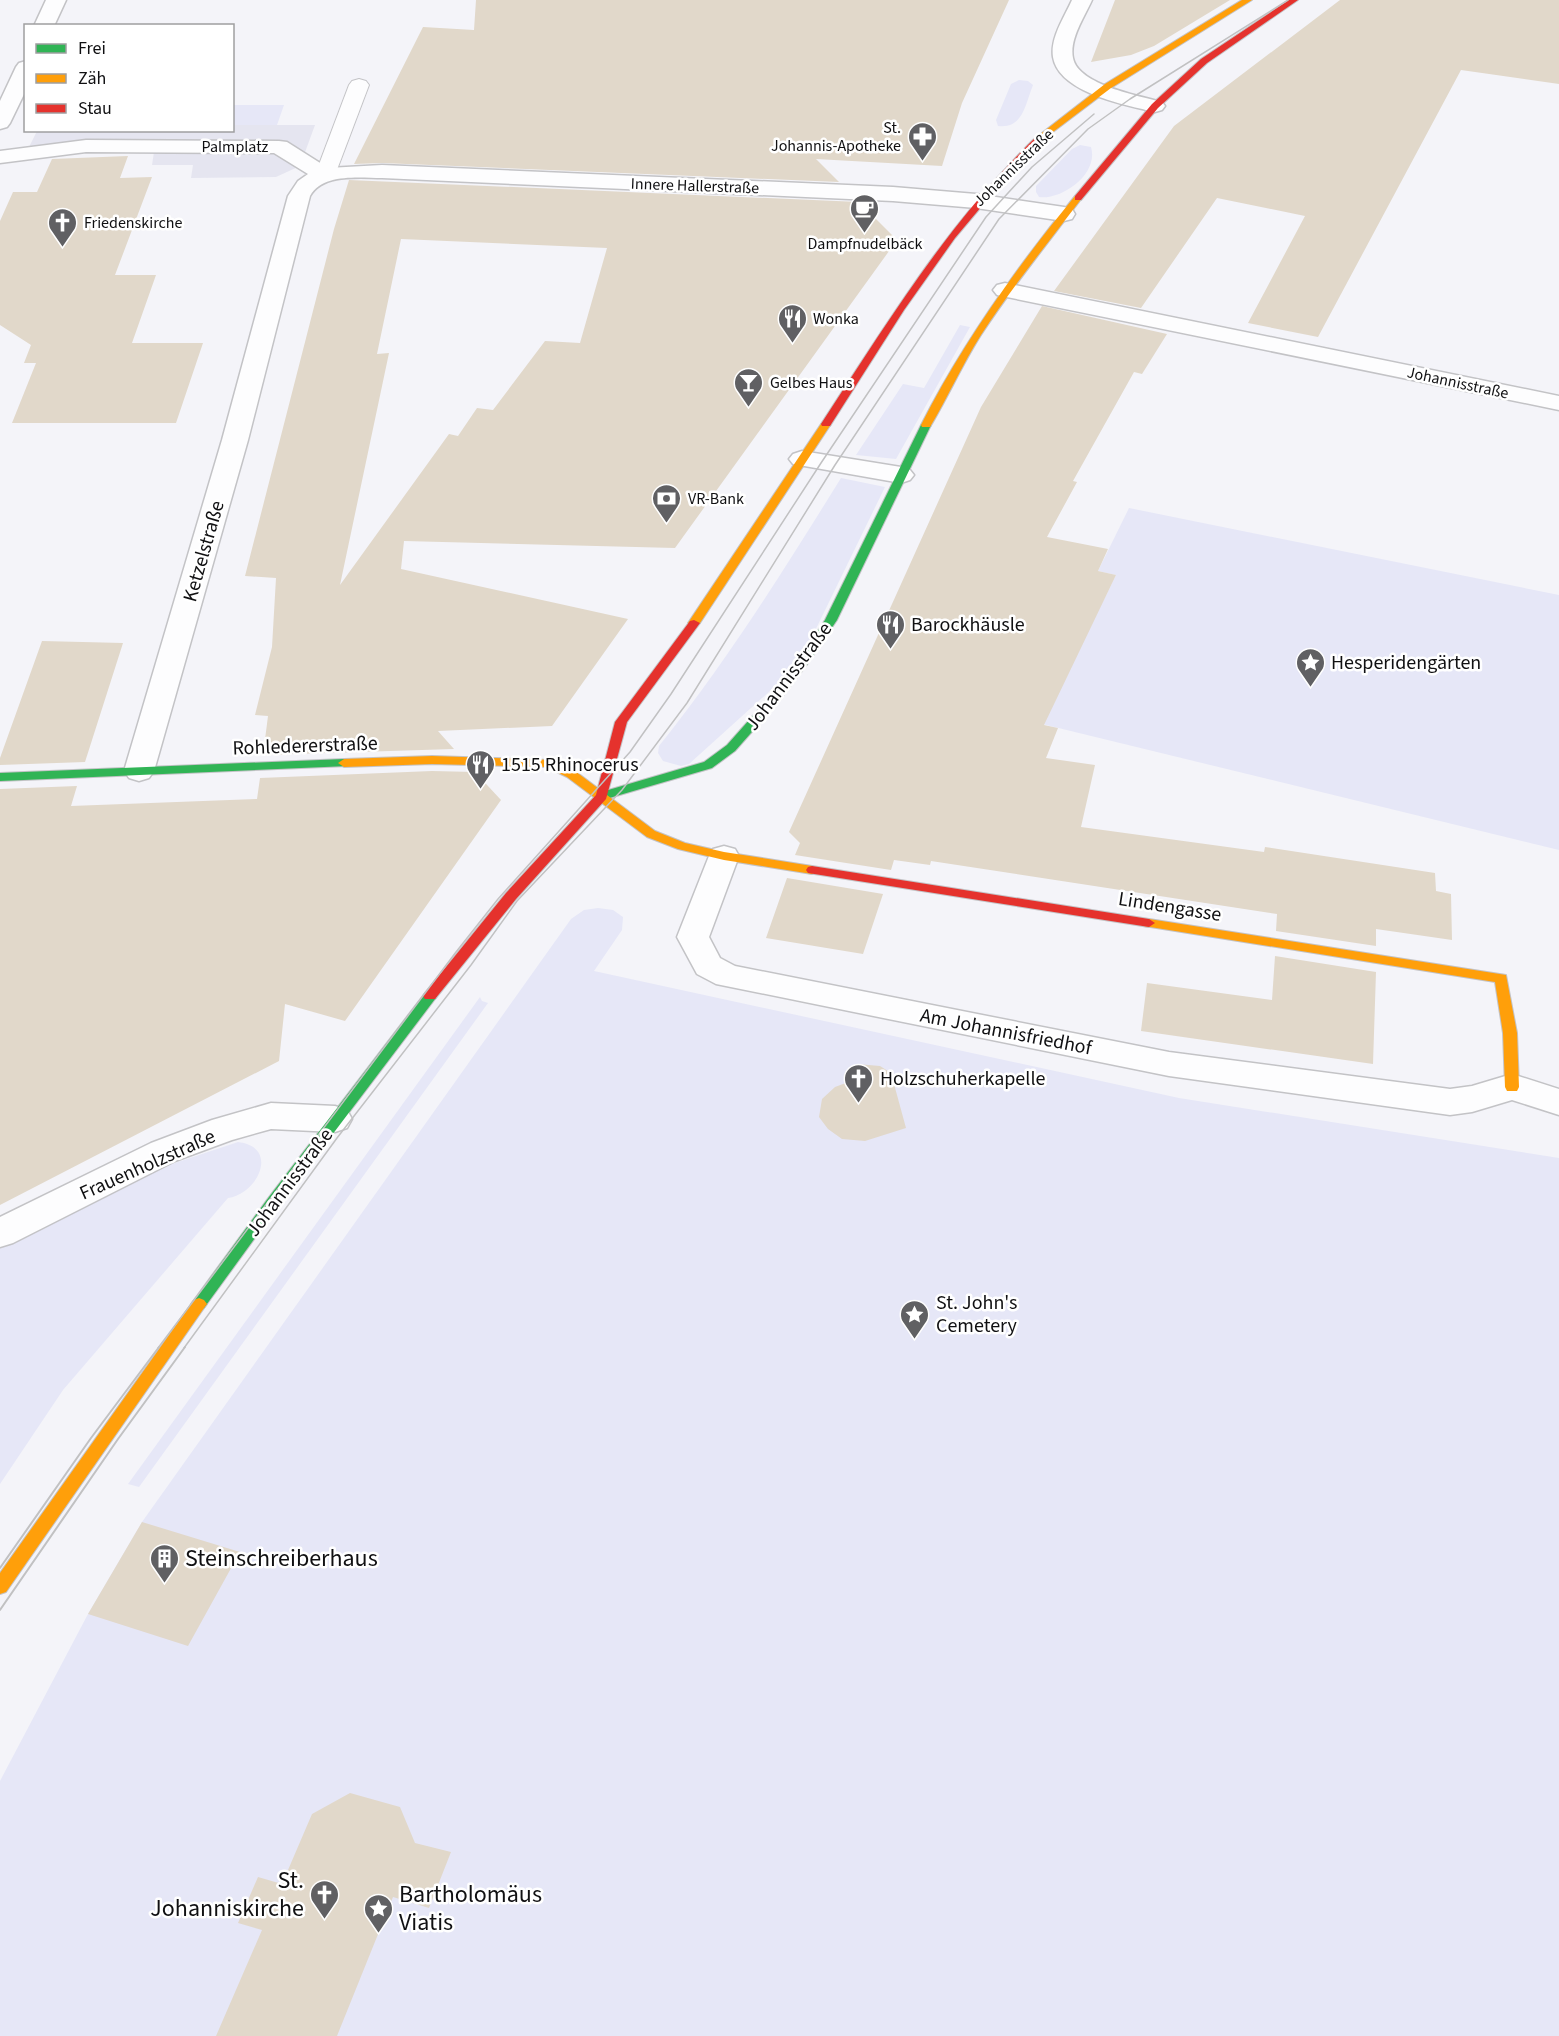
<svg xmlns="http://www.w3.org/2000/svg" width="1559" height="2036" font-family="'Source Sans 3',sans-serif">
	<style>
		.built { fill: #e5e5f0 }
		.green { fill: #e6e7f7 }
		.building { fill: #e1d8ca; fill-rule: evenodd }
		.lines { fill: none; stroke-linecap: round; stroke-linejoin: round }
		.lane-casing { stroke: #c3c3c6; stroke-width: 2 }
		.street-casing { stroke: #c3c3c6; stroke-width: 3 }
		.fast-casing { stroke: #c3c3c6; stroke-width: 2 }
		.slow-casing { stroke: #c3c3c6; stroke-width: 2 }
		.jam-casing { stroke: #c3c3c6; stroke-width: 2 }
		.lane { fill: #fdfdfe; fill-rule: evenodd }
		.street { fill: #fdfdfe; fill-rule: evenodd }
		.fast { fill: #30b455; fill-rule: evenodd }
		.slow { fill: #ff9f0a; fill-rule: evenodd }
		.jam { fill: #e5322d; fill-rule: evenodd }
		.tram-far1 { stroke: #c1c1c2; stroke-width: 1.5 }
		.tram { stroke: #c1c1c2; stroke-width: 2 }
		.labels { text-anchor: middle; stroke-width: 5; stroke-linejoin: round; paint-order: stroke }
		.far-poi-label { font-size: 16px; fill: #101012; stroke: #fff; text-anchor: start }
		.far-street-label { font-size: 16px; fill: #101012; stroke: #fff }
		.street-label { font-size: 20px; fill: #101012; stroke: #fff }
		.poi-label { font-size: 20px; fill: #101012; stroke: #fff; text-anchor: start }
		.near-poi-label { font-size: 24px; fill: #101012; stroke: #fff; text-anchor: start }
	</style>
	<rect width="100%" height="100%" fill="#f4f4f9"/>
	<path class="built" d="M233,125H315L300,166L276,177L191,178L193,165H152L154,152L27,151L37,131L232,130Z"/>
	<path class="green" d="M1019,80L1028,81L1033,85C1025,105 1023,129 998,126L996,120L1011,84Z
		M232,105H284L277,125H233Z
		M1080,145L1091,147C1099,174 1062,200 1039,197L1036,192V186L1072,149Z
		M960,325L970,327L896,459L856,455L903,384L924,388Z
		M841,478L885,487L811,639L781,681L689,764L681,766L663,761L658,753L659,746C727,661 784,570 841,478Z
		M1129,508L1559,595V850L1042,724L1116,575L1098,571Z
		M598,908L613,910L623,917L622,930L594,971L1179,1098L1559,1158V2036H0V1781L88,1614L142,1522L571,919L584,910Z
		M480,997L482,1001L488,1003L139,1487L128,1484Z
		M238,1142C280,1147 258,1194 228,1198L63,1390L0,1484V1247L172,1164Z"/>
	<path class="building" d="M476,0H1009L962,103L942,166L816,159L839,182L382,163L354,164L423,27L474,30Z
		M1115,0H1230L1154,46L1131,55L1091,62Z
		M1340,0H1559V84L1461,70L1318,337L1248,323L1305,216L1217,198L1141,308L1054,291L1174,126Z
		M128,156L120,178L152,177L115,275H156L132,343H203L176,423H12L36,363H24L31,345L0,325V221L13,192H37L52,159Z
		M349,180L859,202L897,240L675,548L404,541L401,569L628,619L552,726L438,731L454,749L263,755L268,716L255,715L272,647L276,578L245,576L334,229ZM401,239L607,248L580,343L545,341L493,410L477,408L458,436L449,434L340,585L389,353L377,354Z
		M1042,306L1167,334L1142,374L1134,372L1073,481L1077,482L1047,537L1108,549L1098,571L1116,575L1044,725L1058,728L1046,758L1095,765L1081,827L1264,852L1265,847L1435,873L1436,891L1451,894L1452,940L1376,929V946L1276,931L1277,914L931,861L930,865L894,860L891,870L795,855L800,843L789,832L981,407Z
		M42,641L123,643L85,762L0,765V758Z
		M432,771L475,772L501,800L345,1021L285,1004L279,1061L0,1205V789L77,786L71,806L257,799L260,778Z
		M787,878L883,894L863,954L766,938Z
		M1275,956L1376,972L1373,1064L1141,1031L1147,983L1272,1000Z
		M857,1064L880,1066L891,1073L906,1128L865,1141L842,1139L828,1129L819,1117L822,1099L835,1087L851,1081Z
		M142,1522L240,1552L188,1646L88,1614Z
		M350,1793L400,1807L415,1843L451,1852L429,1908L393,1897L337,2036H216L262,1930L238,1923L258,1877L282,1884L312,1814Z"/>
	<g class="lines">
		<defs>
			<path id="lane" d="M359,79L366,81L369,85L335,175L332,179L325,181L318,179L315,175L349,85L352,81Z"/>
			<path id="street" d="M46,0H66L54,26H34Z
				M1072,0H1092C1085,16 1069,39 1073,58C1078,85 1140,96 1162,102L1165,106L1162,110L1155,112C1126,105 1059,93 1053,57C1050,38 1065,16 1072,0Z
				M26,61V90L10,123L7,127L0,129V101L16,67L19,63Z
				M86,140L279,141L287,142L328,168L382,165L893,187L976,194L1064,207L1072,209L1075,214L1072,219L1064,221L976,208L893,201L382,178C359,178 323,173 310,196L248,440L154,771L149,778L139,781L129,778L124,771L222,440L288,196L298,181L308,174L274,153L86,152L0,163V151Z
				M1005,283L1559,396V410L997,295L993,290L997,285Z
				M802,451L901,467L910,470L914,475L910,480L901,483L793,464L789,459L793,454Z
				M724,846L735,849L739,856L709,937L720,958L735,966L1169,1052L1450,1089L1472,1086L1512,1074L1559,1089V1115L1512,1100L1472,1112L1450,1115L1169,1076L716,984L697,974L677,937L709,856L713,849Z
				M271,1103L335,1106L347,1110L352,1119L347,1128L335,1132L271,1129L232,1140L175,1161L13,1243L0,1247V1217L151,1143L212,1120Z"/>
			<path id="fast" d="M926,422L931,425L837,620L806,666L774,707L735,751L712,768L606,799H598L596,796L598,793L704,762L727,745L766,701L798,660L825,620L921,425Z
				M344,759L350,763L348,766L0,781V773Z
				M430,991L435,993L437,996L435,999L279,1205L204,1308L199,1310L194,1308L191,1304L194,1300L269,1197L425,993Z"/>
			<path id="slow" d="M1242,0H1252L1111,88L1045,138L1038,136L1105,84Z
				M1075,196L1082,198C1048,243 1012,287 981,335C962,365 948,397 930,427H922L921,425C963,342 1016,268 1075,196Z
				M826,421L831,424L700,623L694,626L690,625L688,623L821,424Z
				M432,756L552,760L575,771L655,831L685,843L724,852L812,866L818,870L812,874L724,860L678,849L647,837L567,777L546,767L432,764L344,767L338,763L344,759Z
				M1149,919L1506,975L1517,1033L1519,1087L1517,1091H1507L1505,1087L1503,1033L1495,982L1144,926L1143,923Z
				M199,1298L204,1300L207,1304L204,1308L6,1592L0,1594V1573L194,1300Z"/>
			<path id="jam" d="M1289,0H1298L1207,63L1158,108L1081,200H1075V196L1152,104L1201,59Z
				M1039,134L1046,136L1013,169L955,238L904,310L830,426H822L821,424C889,320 949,221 1039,134Z
				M694,620L700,623L627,722L606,799L516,899L435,999H425L423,996L425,993L506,893L596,795L615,722L690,621Z
				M812,866L1149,919L1155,923L1149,927L808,873L806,870L808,867Z"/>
		</defs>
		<use href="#lane" class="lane-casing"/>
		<use href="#street" class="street-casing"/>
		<use href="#fast" class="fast-casing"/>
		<use href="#slow" class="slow-casing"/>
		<use href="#jam" class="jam-casing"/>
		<use href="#lane" class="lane"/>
		<use href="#street" class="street"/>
		<use href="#fast" class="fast"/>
		<use href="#slow" class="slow"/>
		<use href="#jam" class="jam"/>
		<path class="tram-far1" d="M158,1348L456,952L498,899L630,752L671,694L821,463L986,217L1032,167L1094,114
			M184,1348L337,1138L471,965L517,901L622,790L687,703L835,465L999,219L1088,129L1130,99L1288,0"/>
		<path class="tram" d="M0,1568L91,1438L159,1347
			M0,1610L118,1439L185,1347"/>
	</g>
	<defs>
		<symbol id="pharmacy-pin" viewBox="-11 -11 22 30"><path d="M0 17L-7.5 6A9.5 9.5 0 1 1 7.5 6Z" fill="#606063" stroke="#fff"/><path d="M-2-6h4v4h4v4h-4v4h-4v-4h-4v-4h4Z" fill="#fff"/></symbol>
		<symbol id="cafe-pin" viewBox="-11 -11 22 30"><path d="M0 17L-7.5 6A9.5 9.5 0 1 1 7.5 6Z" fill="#606063" stroke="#fff"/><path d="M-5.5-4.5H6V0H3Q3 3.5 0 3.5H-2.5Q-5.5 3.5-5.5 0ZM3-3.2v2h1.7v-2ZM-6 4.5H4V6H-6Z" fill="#fff"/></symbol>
		<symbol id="church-pin" viewBox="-11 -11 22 30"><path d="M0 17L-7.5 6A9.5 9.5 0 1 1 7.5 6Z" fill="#606063" stroke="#fff"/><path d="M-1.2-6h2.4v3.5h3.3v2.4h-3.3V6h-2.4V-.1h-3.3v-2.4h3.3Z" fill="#fff"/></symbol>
		<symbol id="restaurant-pin" viewBox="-11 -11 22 30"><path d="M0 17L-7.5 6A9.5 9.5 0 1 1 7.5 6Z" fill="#606063" stroke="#fff"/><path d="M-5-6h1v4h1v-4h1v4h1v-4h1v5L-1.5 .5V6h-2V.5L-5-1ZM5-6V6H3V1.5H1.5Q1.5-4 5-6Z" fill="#fff"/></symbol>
		<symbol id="bar-pin" viewBox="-11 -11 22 30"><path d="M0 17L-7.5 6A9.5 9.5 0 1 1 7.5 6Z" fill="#606063" stroke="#fff"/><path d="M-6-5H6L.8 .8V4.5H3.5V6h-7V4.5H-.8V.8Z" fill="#fff"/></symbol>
		<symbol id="bank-pin" viewBox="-11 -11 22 30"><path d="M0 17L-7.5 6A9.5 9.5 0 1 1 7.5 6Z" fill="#606063" stroke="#fff"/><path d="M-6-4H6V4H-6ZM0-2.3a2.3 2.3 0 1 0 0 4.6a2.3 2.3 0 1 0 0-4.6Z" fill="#fff"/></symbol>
		<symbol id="sight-pin" viewBox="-11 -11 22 30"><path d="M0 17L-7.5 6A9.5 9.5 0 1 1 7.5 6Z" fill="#606063" stroke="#fff"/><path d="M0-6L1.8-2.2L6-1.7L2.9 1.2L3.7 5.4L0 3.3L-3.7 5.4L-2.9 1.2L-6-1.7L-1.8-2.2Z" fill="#fff"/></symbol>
		<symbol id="building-pin" viewBox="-11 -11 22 30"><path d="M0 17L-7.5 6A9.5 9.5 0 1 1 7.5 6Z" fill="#606063" stroke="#fff"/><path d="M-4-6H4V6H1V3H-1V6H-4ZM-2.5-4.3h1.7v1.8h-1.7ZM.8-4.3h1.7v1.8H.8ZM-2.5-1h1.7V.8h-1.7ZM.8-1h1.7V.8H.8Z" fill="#fff"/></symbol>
	</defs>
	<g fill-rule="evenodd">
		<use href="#pharmacy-pin" x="906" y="120" width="33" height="45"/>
		<use href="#cafe-pin" x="848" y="192" width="33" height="45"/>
		<use href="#church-pin" x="46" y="206" width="33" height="45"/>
		<use href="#restaurant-pin" x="776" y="302" width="33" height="45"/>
		<use href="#bar-pin" x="732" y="366" width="33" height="45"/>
		<use href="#bank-pin" x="650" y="482" width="33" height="45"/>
		<use href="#restaurant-pin" x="874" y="608" width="33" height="45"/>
		<use href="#sight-pin" x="1294" y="646" width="33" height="45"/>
		<use href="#restaurant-pin" x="464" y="748" width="33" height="45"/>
		<use href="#church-pin" x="842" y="1062" width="33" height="45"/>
		<use href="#sight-pin" x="898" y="1298" width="33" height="45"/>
		<use href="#building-pin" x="148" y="1542" width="33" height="45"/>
		<use href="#church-pin" x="308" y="1878" width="33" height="45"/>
		<use href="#sight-pin" x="362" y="1892" width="33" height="45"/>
	</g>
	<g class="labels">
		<g class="far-poi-label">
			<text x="901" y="133" text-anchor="end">St.<tspan x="901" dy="18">Johannis-Apotheke</tspan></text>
			<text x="84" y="228">Friedenskirche</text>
			<text x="865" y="249" text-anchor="middle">Dampfnudelbäck</text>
			<text x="813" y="324">Wonka</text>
			<text x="770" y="388">Gelbes Haus</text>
			<text x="688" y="504">VR-Bank</text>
		</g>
		<g class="far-street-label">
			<text x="235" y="152">Palmplatz</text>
			<text transform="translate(1013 167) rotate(-44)" y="6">Johannisstraße</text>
			<text transform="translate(695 185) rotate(2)" y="6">Innere Hallerstraße</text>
			<text transform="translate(1458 382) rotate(12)" y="6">Johannisstraße</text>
		</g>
		<g class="street-label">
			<text transform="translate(203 551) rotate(-74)" y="7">Ketzelstraße</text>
			<text transform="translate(788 676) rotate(-53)" y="7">Johannisstraße</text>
			<text transform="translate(305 745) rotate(-2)" y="7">Rohledererstraße</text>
			<text transform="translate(1170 906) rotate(9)" y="7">Lindengasse</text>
			<text transform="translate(1006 1031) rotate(11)" y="7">Am Johannisfriedhof</text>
			<text transform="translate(147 1164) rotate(-24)" y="7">Frauenholzstraße</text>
			<text transform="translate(289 1182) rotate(-53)" y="7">Johannisstraße</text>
		</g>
		<g class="poi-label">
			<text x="911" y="631">Barockhäusle</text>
			<text x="1331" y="669">Hesperidengärten</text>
			<text x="501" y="771">1515 Rhinocerus</text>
			<text x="880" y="1085">Holzschuherkapelle</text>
			<text x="936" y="1309">St. John's<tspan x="936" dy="23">Cemetery</tspan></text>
		</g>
		<g class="near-poi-label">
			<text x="185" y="1566">Steinschreiberhaus</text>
			<text x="304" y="1888" text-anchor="end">St.<tspan x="304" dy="28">Johanniskirche</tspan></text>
			<text x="399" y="1902">Bartholomäus<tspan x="399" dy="28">Viatis</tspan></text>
		</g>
	</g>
	<rect x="24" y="24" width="210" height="108" fill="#ffffff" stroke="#9f9fa0" stroke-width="1.5"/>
	<rect x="36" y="44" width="30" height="9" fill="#30b455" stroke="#9f9fa0" stroke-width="1.5"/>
	<text x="78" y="54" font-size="18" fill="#101012">Frei</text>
	<rect x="36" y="74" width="30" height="9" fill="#ff9f0a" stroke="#9f9fa0" stroke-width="1.5"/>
	<text x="78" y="84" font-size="18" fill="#101012">Zäh</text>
	<rect x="36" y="104" width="30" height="9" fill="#e5322d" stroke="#9f9fa0" stroke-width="1.5"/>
	<text x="78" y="114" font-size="18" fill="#101012">Stau</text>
</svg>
